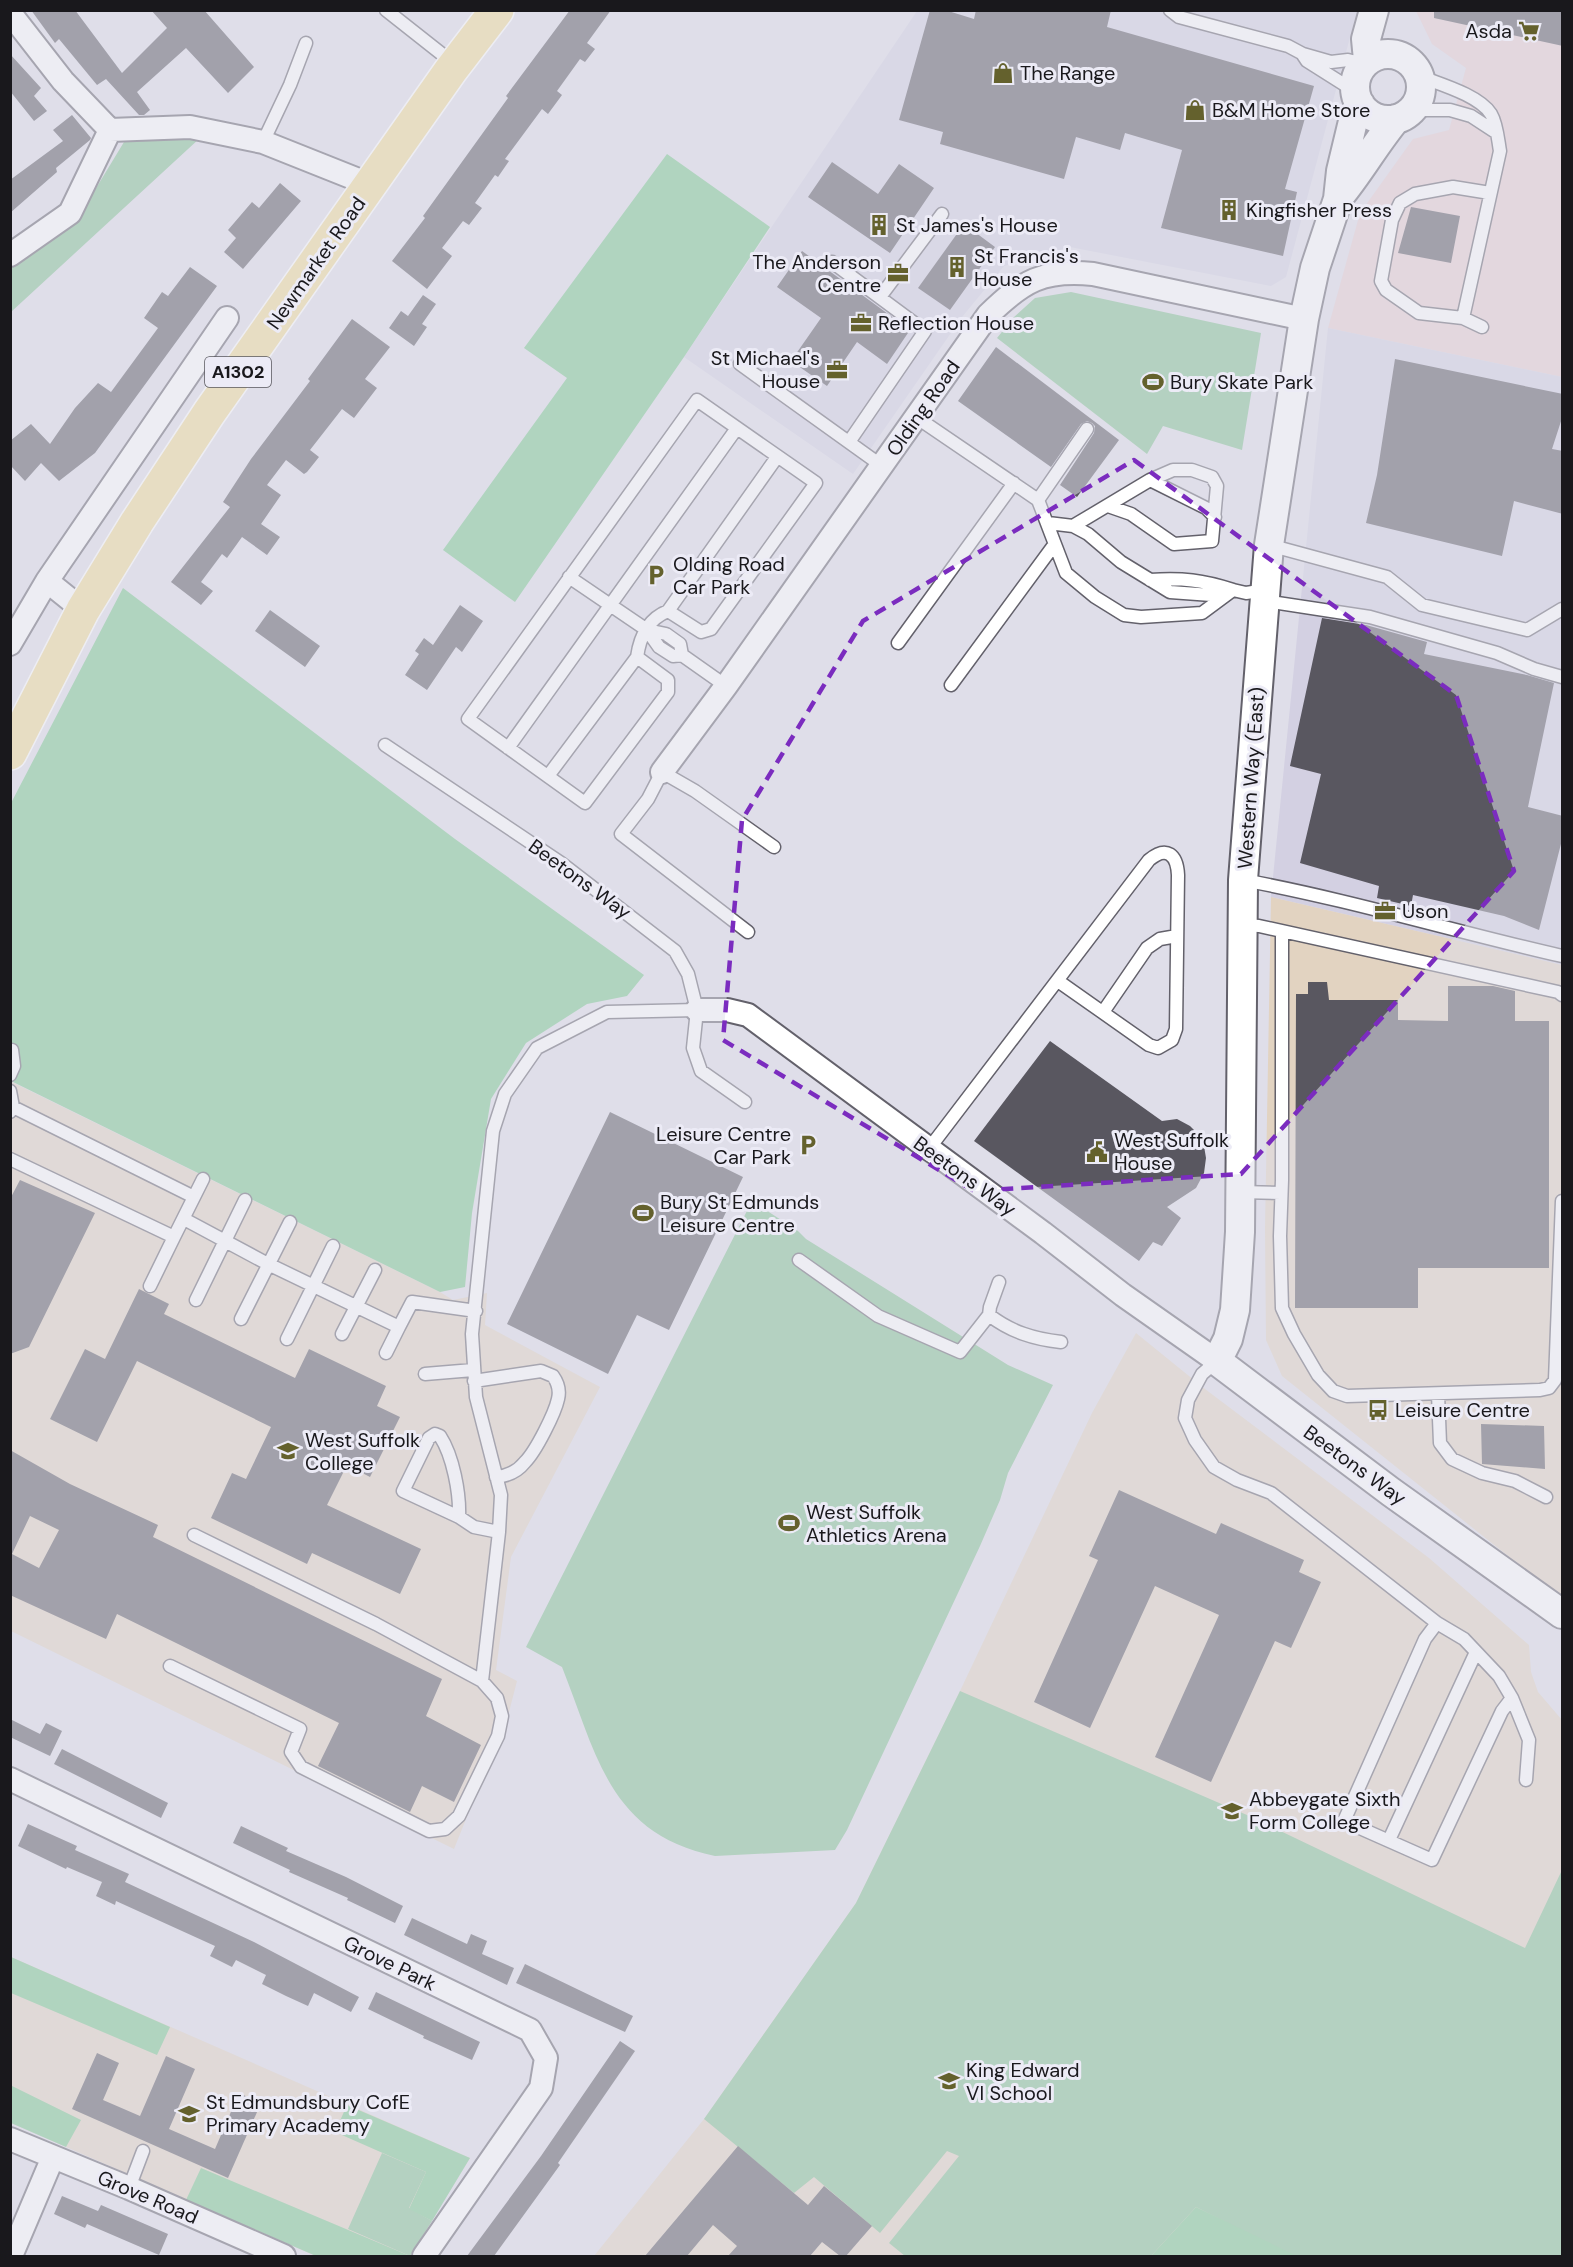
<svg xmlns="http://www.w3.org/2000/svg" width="1573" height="2267" font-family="'DM Sans',sans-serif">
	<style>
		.commercial { fill: #e8ced1 }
		.built { fill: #d3d0e2 }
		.education { fill: #e2d3c1 }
		.green { fill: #82c090 }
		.forest { fill: #79c78c }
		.building { fill: #595760; fill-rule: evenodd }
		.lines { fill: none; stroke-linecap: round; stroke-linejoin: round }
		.service-casing { stroke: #63616b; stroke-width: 15 }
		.minor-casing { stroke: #63616b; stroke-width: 26 }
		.tertiary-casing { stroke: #63616b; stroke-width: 32 }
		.primary-casing { stroke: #fff; stroke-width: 36 }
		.service { stroke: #fff; stroke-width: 12 }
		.minor { stroke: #fff; stroke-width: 22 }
		.tertiary { stroke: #fff; stroke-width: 28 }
		.primary { stroke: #f2db95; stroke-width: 33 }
		.marked { fill: none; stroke: #7b2cbf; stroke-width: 4.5; stroke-dasharray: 12 8; stroke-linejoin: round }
		.labels { text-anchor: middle; stroke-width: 6; stroke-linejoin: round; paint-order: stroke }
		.shield { fill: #ecebf6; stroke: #58575d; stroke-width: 1.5 }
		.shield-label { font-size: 18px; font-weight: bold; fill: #19181c }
		.poi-label { font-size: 20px; fill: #19181c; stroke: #ecebf6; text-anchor: start }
		.street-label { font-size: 20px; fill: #19181c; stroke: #ecebf6 }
	</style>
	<rect width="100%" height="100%" fill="#dfdee9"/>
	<path class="commercial" d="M1416,11H1562V377L1328,328L1360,213L1413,139L1449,130L1466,68L1432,44Z"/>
	<path class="built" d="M917,11H1357L1286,277L1271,286L1070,247L1004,266L962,317L853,474L684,357Z
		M1328,328L1562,377V965L1271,897Z"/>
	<path class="education" d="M1271,897L1562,965V1599L1282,1376L1266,1340L1265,1229Z
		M10,1081L440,1292L453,1300L487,1293L485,1325L600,1387L511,1557L496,1670L517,1681L509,1712L454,1849L11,1631Z
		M1136,1333L1205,1389L1429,1558L1529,1645L1531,1672L1538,1692L1562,1720V2256H594L704,2119L856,1903L960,1691L1092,1413Z
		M11,1957L470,2158L410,2256H316L11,2123Z"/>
	<path class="green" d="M200,138L11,312V263L81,213L124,142Z
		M1071,292L1261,333L1242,450L1163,426L1147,454L997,338L1014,317L1035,298Z
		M752,1201L798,1231L806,1239L1008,1365L1053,1385L1008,1473L1000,1500L980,1546L847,1830L835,1850L715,1856C609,1834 597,1755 562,1667L526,1647Z
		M960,1691L1247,1815L1525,1948L1562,1870V2256H1230L1245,2232L1196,2207L1151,2256H905L889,2243L959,2156L947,2151L880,2233L814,2177L794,2193L704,2119L856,1903Z
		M382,2153L426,2172L409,2208L432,2221L410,2256L348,2229Z"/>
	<path class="forest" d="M667,154L770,227L684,357L515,602L443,550L567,378L524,348Z
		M123,588L455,839L644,975L627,996L587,1004L526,1043L491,1099L472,1213L465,1287L440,1292L11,1081L10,805Z
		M11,1957L170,2027L157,2055L11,1993Z
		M10,2085L81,2120L66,2147L11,2123Z
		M347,2105L470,2158L432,2221L409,2209L426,2172L335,2132Z
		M201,2168L410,2256H316L186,2200Z
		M1196,2207L1297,2256H1151Z"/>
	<path class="building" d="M31,10H75L122,73L167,28L151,10H204L254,67L228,93L186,48L137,92L150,110L144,115H139L106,79L97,85L59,39L55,43Z
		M570,10H611L587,43L595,49L585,62L580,59L557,91L562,95L548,114L542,109L505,159L509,161L498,177L495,175L475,203L482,208L469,225L463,221L442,248L452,256L427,289L392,261L425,218L423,216L508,98L506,96Z
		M930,10H945L974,19L976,10H1111L1107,27L1314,86L1285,189L1297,192L1283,256L1161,228L1182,150L1125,133L1120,150L1076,137L1064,179L940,144L943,132L899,120Z
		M1434,10H1563V46L1434,18Z
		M10,54L41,88L34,96L47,111L34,121L10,91Z
		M72,115L91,138L90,140L56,168L57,172L10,213V180L63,141L53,130Z
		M832,162L878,194L899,164L934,188L890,253L808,197Z
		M280,183L301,201L243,269L224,252L236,238L228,230L252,202L259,208Z
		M1411,207L1460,216L1451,263L1398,253Z
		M964,224L995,247L950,310L918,288Z
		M802,251L910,330L887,364L857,342L827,386L791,361L821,318L777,287Z
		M190,267L217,286L95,453L59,481L41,463L25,481L10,465V441L31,424L50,444L75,408L98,383L111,392L158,328L144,318L162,292L168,296Z
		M423,295L436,304L422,324L427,327L414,346L389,328L401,311L408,316Z
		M352,319L390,347L365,379L377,388L354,418L342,409L310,450L319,457L307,472L304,474L286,460L267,485L281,495L261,524L280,537L267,555L242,537L227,558L222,554L201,582L213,591L201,605L171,582L230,507L223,502L251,459L310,381L308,379Z
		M996,347L1119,440L1077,497L1060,485L1094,433L1095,426L1092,423L1087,421L1081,424L1051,467L958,401Z
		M1395,359L1563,394V415L1552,449L1563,451V514L1514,501L1502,556L1366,523L1377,475Z
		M460,605L483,621L462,652L456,647L427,690L405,675L419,654L415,651L424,638L433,645Z
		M270,610L320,646L305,667L255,631Z
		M1322,618L1366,625L1427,642L1424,654L1527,675L1554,683L1528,807L1563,816V836L1539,930L1504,916L1413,895L1411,906L1377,898L1379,886L1300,863L1321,774L1290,766Z
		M1308,982H1327L1329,1000H1398V1020L1448,1021V986H1493L1515,991V1021H1549V1268H1418V1308H1295L1296,994H1308Z
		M1050,1041L1162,1121L1177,1119L1190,1126L1198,1134L1204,1146L1206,1158L1204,1173L1196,1188L1167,1207L1181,1218L1162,1246L1153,1242L1139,1261L974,1141Z
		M610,1112L743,1177L669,1330L637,1315L608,1374L507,1324Z
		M20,1180L95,1213L29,1347L10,1354V1199Z
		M139,1289L169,1304L164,1314L295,1378L309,1349L386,1386L377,1406L400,1417L370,1477L347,1465L327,1505L421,1549L400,1594L312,1553L307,1564L211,1518L232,1473L246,1479L271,1427L137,1361L97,1442L50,1419L85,1349L105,1359Z
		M1481,1424L1544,1426L1545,1469L1482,1464Z
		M10,1450L70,1484L158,1525L153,1537L442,1679L426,1716L481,1745L454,1802L422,1786L410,1812L318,1766L339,1723L117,1614L106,1639L10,1595ZM30,1516L59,1530L39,1568L12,1554Z
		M1119,1490L1216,1534L1221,1523L1304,1560L1299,1572L1321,1582L1291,1648L1275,1641L1211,1782L1155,1757L1219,1615L1155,1586L1090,1728L1034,1702L1098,1560L1089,1556Z
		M10,1719L40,1734L46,1723L62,1731L50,1756L10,1737Z
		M62,1749L168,1803L161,1818L54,1764Z
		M28,1824L77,1846L75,1850L129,1874L125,1882L254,1942L359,1997L351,2012L314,1993L308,2006L286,1996L262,1984L266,1975L236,1960L232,1967L210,1956L215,1946L116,1901L115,1905L96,1896L102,1882L67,1867L66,1869L18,1846Z
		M241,1826L288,1848L286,1851L346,1877L403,1906L395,1923L347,1900L348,1898L289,1872L290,1870L233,1843Z
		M412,1918L467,1944L471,1934L487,1941L482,1954L514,1968L507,1985L404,1935Z
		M525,1964L633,2016L625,2032L516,1983Z
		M376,1992L480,2042L472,2060L423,2038L424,2036L368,2009Z
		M620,2041L635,2051L558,2163L560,2165L494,2256H467L541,2156Z
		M97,2053L119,2063L103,2100L140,2116L166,2056L195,2069L169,2129L215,2149L239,2093L261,2103L228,2178L72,2109Z
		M738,2146L808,2205L824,2186L872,2226L846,2256H840L822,2242L810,2256H728L737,2246L713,2225L687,2256H645Z
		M62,2196L98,2211L101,2205L168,2234L159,2255L87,2224L85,2228L54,2214Z"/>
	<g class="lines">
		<defs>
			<path id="service" d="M386,10L443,55L451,69
				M1170,10L1179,17L1288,46L1303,54L1331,62L1348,60L1364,64
				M1303,55L1307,61L1356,92
				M1419,76C1439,84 1479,95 1491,114C1497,124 1498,140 1500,151L1463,318L1482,327
				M1412,110H1450L1471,116L1497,133
				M263,142L290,85L306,43
				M832,262L925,331L849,442
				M880,297L942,214
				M1463,318L1419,313L1386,290L1381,281L1392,220L1400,203L1415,194L1453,187L1490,193
				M740,364L882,466
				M916,417L1038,500L1066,573L1095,597L1124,615L1141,617L1202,613L1233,590L1246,593L1266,590
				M1150,480L1206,508L1215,517
				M1038,500L1087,429
				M1048,523L1073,526L1088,534L1121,562L1170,592L1225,596
				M1073,526L1150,480L1173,470H1192L1212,477L1217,486L1212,541L1174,544L1131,514L1108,506
				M1269,545L1387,577L1422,605L1527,630L1562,609
				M569,577L647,630L659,647L673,656L682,655L726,686
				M1150,580C1183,578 1202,580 1233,590
				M1265,601L1370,617L1497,653L1534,669L1562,677
				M647,630L666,634L680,644L682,655
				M898,643L1014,483
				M637,657L668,680V692L585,803L468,719L697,400L816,483L711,629L701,632L668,611
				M951,685L1054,545
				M385,745L561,863L675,951L688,974L697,1010L693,1048L701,1071L745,1102
				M508,748L737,428
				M548,776L637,657C640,636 648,619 668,611L777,457
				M1243,880C1351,900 1456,932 1562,956
				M1243,925L1259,926L1558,992L1562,995
				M748,932L621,834L648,799L662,772L695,791L774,847
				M1282,932V1180L1280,1236L1282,1308L1294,1334L1318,1375L1333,1391L1347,1396L1540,1390L1549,1388L1555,1380L1562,1201
				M1103,1012L1147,948L1160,939L1177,936
				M10,1075L14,1066L12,1050
				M10,1091L13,1107
				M10,1112L13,1107L194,1197L174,1237L10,1159
				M928,1150L1149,860C1167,845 1177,855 1178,875L1176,1029L1172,1040L1158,1048L1149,1045L1058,981
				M1240,1192L1281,1193
				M194,1197L203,1179
				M184,1219L268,1264L399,1327L412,1302L476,1311
				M799,1260L878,1316L960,1352L989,1315L990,1307L999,1282
				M150,1286L174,1237
				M196,1300L245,1200
				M989,1315C1011,1332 1034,1339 1061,1342
				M241,1319L290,1222
				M342,1334L375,1270
				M287,1339L333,1246
				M386,1353L399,1327
				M1217,1361L1202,1374L1188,1400L1185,1418L1195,1440L1214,1467L1237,1480L1271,1493L1437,1623L1464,1639L1499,1676L1512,1698L1529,1740L1526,1780
				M425,1374L473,1370
				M474,1381L541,1371L553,1376C558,1383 560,1391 558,1399C555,1413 536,1451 525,1462C518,1471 507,1476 496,1477
				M1438,1394L1440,1443L1452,1459L1482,1473L1515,1481L1546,1497
				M459,1517L403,1491L429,1438L435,1434L440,1436C453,1456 460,1493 459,1517L474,1527L499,1532
				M194,1535L376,1624L482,1681L499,1532L501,1495L476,1397L472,1334L493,1131L505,1094L537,1048L607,1012L697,1010
				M1437,1623L1425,1639L1344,1821L1432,1860L1502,1711L1512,1698
				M170,1666L300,1729L291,1752L301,1767L429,1831L445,1829L459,1816L498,1736L502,1716L497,1698L482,1681
				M1389,1840L1476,1652
				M129,2188L143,2151"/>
			<path id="minor" d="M10,13L63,81L110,130L190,127L263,142L371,185
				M10,255L70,213L110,130
				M47,581L83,610
				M10,644L47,581L227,318
				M662,772L726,686L988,315C1023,281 1043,269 1093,274L1304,319
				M697,1010H727L748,1015L1043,1233L1123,1295L1217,1361
				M10,1779L530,2030L546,2058L541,2088L424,2256
				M10,2139L129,2188L284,2256
				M11,2256L53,2157"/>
			<path id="tertiary" d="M1355 87a33 33 0 1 1 66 0a33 33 0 1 1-66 0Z
				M1368,60L1366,39L1374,10
				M1360,104L1354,117L1341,171L1338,199L1315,268L1304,319L1269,545L1243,880L1240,1232L1235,1310L1228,1339L1217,1361L1391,1492L1562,1614
				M1339,197C1360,172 1375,144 1396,119"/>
			<path id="primary" d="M10,753L83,610L137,522L209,413L451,70L497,10"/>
		</defs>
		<use href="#service" class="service-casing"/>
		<use href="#minor" class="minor-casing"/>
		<use href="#tertiary" class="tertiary-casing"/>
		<use href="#primary" class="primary-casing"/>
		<use href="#service" class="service"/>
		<use href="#minor" class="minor"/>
		<use href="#tertiary" class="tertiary"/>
		<use href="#primary" class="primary"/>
	</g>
	<path d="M0 0H1573V2267H0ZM1134,460L1456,695L1514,871L1241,1174L974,1191L723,1040L742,820L863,621Z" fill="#dfdee9" fill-opacity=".55" fill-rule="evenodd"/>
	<path class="marked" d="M1134,460L1456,695L1514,871L1241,1174L974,1191L723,1040L742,820L863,621Z"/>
	<defs>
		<symbol id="supermarket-bare" viewBox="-9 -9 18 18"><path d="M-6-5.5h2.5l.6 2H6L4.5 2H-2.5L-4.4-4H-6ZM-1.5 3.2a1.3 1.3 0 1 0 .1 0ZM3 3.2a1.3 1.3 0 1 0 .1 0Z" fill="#64612d" stroke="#ecebf6" stroke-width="2.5" paint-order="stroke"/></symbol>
		<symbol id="shop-bare" viewBox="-9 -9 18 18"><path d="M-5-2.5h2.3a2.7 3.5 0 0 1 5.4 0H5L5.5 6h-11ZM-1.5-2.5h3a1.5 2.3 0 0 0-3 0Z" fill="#64612d" stroke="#ecebf6" stroke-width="2.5" paint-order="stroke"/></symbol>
		<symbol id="building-bare" viewBox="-9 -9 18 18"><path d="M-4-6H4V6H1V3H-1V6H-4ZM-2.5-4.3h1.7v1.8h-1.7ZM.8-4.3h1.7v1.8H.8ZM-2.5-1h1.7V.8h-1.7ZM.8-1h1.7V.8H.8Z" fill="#64612d" stroke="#ecebf6" stroke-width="2.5" paint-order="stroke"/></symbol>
		<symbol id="office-bare" viewBox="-9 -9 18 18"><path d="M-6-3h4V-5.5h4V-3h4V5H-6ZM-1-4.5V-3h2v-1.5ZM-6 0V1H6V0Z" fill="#64612d" stroke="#ecebf6" stroke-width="2.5" paint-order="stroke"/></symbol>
		<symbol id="stadium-bare" viewBox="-9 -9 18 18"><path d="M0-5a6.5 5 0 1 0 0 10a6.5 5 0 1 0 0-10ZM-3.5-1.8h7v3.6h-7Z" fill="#64612d" stroke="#ecebf6" stroke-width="2.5" paint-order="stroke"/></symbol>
		<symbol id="parking-bare" viewBox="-9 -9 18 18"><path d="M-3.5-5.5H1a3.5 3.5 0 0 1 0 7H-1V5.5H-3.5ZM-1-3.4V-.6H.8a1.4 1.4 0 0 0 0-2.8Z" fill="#64612d" stroke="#ecebf6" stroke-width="2.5" paint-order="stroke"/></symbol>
		<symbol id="civic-bare" viewBox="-9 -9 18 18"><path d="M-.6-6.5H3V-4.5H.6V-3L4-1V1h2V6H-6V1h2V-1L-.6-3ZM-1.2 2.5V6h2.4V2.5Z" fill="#64612d" stroke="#ecebf6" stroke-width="2.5" paint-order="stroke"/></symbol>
		<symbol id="bus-bare" viewBox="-9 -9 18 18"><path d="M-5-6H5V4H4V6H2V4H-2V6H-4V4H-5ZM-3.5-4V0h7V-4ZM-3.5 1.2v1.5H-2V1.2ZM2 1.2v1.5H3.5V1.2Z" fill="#64612d" stroke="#ecebf6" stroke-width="2.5" paint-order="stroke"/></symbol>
		<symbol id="university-bare" viewBox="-9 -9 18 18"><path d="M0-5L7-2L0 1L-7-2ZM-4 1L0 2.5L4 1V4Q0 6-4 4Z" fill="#64612d" stroke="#ecebf6" stroke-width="2.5" paint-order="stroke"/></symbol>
		<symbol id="school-bare" viewBox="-9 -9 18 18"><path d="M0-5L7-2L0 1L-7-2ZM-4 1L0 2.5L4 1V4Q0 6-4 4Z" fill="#64612d" stroke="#ecebf6" stroke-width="2.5" paint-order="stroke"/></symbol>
	</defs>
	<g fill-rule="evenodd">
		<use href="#supermarket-bare" x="1514" y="16" width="30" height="30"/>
		<use href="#shop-bare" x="988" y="58" width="30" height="30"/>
		<use href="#shop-bare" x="1180" y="95" width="30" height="30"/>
		<use href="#building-bare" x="1214" y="195" width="30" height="30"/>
		<use href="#building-bare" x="864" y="210" width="30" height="30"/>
		<use href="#building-bare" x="942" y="252" width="30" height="30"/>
		<use href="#office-bare" x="883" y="258" width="30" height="30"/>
		<use href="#office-bare" x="846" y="308" width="30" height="30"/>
		<use href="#office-bare" x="822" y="355" width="30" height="30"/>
		<use href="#stadium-bare" x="1138" y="367" width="30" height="30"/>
		<use href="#parking-bare" x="641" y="560" width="30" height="30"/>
		<use href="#office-bare" x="1370" y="896" width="30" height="30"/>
		<use href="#parking-bare" x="793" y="1130" width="30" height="30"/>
		<use href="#civic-bare" x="1082" y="1137" width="30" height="30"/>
		<use href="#stadium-bare" x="628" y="1198" width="30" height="30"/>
		<use href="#bus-bare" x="1363" y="1395" width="30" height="30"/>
		<use href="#university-bare" x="273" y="1436" width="30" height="30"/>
		<use href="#stadium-bare" x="774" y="1508" width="30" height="30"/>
		<use href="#university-bare" x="1217" y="1796" width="30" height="30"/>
		<use href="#school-bare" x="934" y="2066" width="30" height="30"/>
		<use href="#school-bare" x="174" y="2099" width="30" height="30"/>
	</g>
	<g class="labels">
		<rect class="shield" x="205" y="357" width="66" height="30" rx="4.5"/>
		<g class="shield-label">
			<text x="238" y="378">A1302</text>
		</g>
		<g class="poi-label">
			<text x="1512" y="38" text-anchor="end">Asda</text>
			<text x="1020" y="80">The Range</text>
			<text x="1212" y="117">B&amp;M Home Store</text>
			<text x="1246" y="217">Kingfisher Press</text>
			<text x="896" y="232">St James's House</text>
			<text x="974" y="263">St Francis's<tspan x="974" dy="23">House</tspan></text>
			<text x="881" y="269" text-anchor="end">The Anderson<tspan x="881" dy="23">Centre</tspan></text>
			<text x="878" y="330">Reflection House</text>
			<text x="820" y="365" text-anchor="end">St Michael's<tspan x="820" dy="23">House</tspan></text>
			<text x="1170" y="389">Bury Skate Park</text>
			<text x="673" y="571">Olding Road<tspan x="673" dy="23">Car Park</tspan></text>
			<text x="1402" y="918">Uson</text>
			<text x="791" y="1141" text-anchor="end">Leisure Centre<tspan x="791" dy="23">Car Park</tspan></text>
			<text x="1114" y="1147">West Suffolk<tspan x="1114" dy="23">House</tspan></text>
			<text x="660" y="1209">Bury St Edmunds<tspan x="660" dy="23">Leisure Centre</tspan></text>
			<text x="1395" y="1417">Leisure Centre</text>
			<text x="305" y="1447">West Suffolk<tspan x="305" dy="23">College</tspan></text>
			<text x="806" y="1519">West Suffolk<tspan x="806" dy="23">Athletics Arena</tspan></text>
			<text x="1249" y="1806">Abbeygate Sixth<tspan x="1249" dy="23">Form College</tspan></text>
			<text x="966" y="2077">King Edward<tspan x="966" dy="23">VI School</tspan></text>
			<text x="206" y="2109">St Edmundsbury CofE<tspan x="206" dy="23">Primary Academy</tspan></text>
		</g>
		<g class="street-label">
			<text transform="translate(316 263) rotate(-55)" y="7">Newmarket Road</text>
			<text transform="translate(923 408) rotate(-55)" y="7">Olding Road</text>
			<text transform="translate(1251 778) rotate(-86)" y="7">Western Way (East)</text>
			<text transform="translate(580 879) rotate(36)" y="7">Beetons Way</text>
			<text transform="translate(965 1176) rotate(36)" y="7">Beetons Way</text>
			<text transform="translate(1355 1465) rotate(36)" y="7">Beetons Way</text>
			<text transform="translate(390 1963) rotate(26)" y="7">Grove Park</text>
			<text transform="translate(148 2197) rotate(23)" y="7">Grove Road</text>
		</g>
	</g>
	<rect width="1573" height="2267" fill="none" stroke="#19181c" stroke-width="24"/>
</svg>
